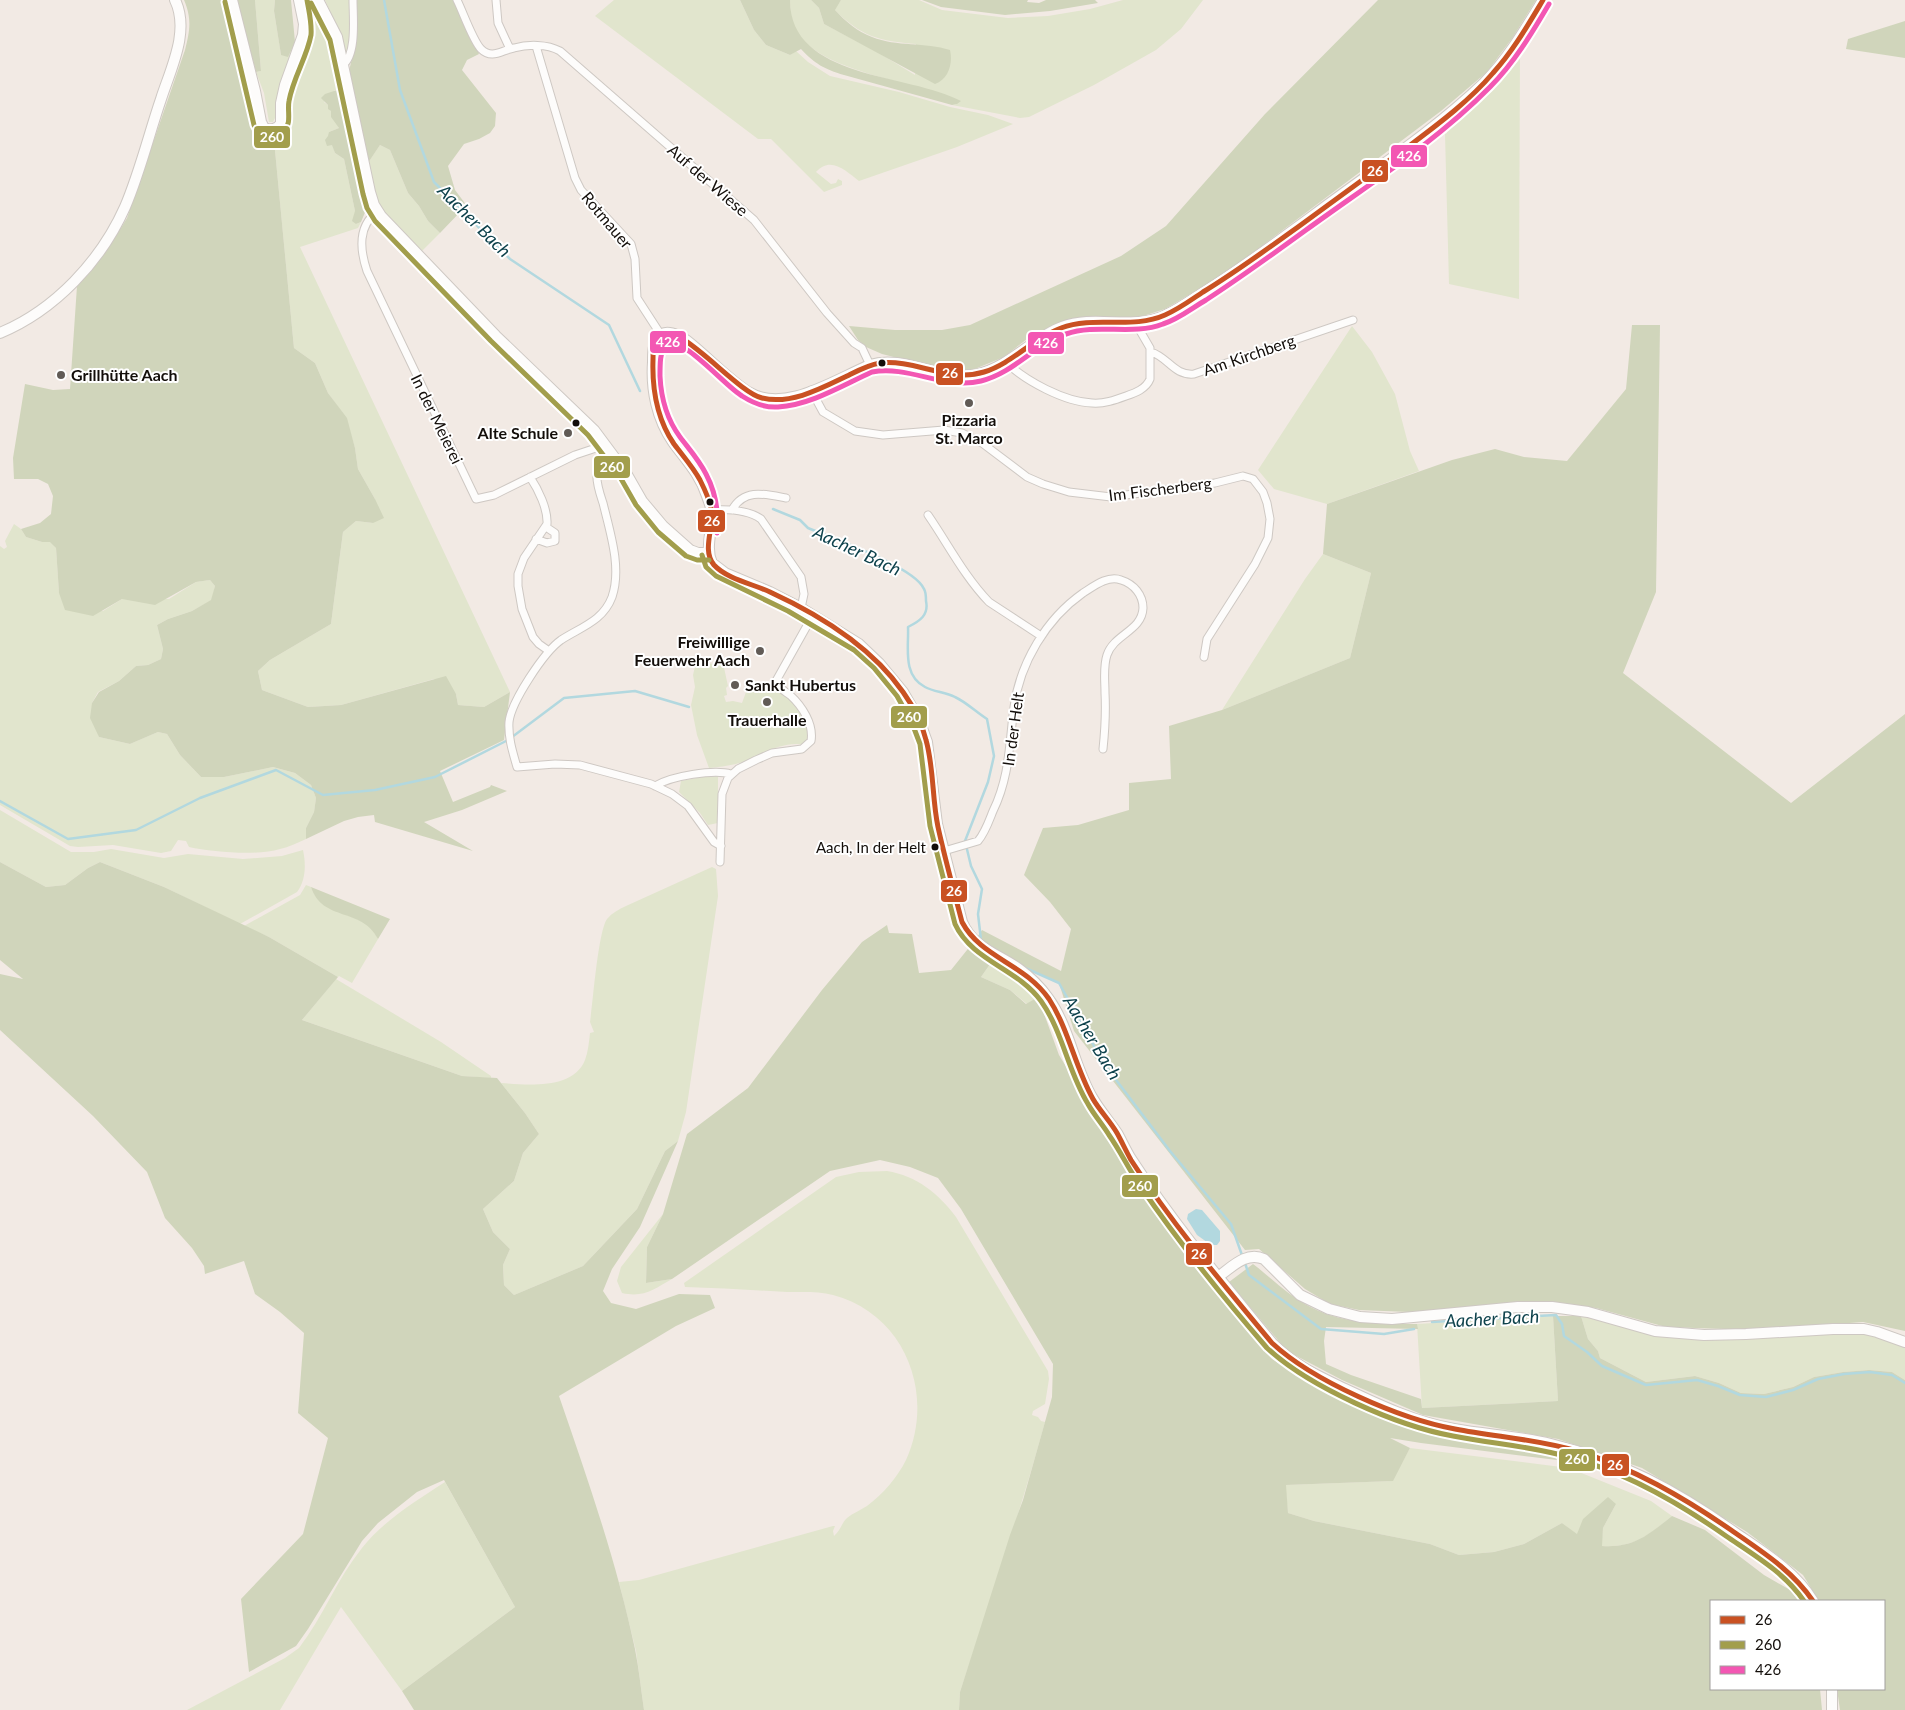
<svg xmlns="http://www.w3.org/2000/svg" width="1905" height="1710" font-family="Lato,sans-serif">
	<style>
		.green { fill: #e1e5cd }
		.forest { fill: #d0d5bb }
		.water { fill: #b2d8df }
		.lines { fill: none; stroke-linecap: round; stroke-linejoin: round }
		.stream { stroke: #b2d8df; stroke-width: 2.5 }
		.street-casing { stroke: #cec8c3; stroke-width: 9 }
		.secondary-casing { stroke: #cec8c3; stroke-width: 12 }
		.street { stroke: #fdfcfb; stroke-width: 7 }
		.secondary { stroke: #fdfcfb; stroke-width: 10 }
		.bus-1-casing { stroke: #fff; stroke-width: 9 }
		.bus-2-casing { stroke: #fff; stroke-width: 9 }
		.bus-3-casing { stroke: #fff; stroke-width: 9 }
		.bus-1 { stroke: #c95122; stroke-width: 5 }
		.bus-2 { stroke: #a29e4c; stroke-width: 5 }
		.bus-3 { stroke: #f357b3; stroke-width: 5 }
		.bus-dot { fill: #130e0a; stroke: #fff; stroke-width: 2 }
		.poi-dot { fill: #615b56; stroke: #fff; stroke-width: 2 }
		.labels { text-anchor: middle; stroke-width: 4; stroke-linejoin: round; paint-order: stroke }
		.bus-label { font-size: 15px; fill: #130e0a; stroke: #fff; text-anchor: end }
		.street-label { font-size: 16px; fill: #130e0a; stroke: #fff }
		.poi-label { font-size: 16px; font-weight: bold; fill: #130e0a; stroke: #fff; text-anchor: start }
		.water-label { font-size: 18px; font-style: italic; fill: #0e424c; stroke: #fff }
		.line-badge { stroke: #fff; stroke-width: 2 }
		.badge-label { font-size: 14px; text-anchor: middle; font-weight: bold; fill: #fff }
	</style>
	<rect width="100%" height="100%" fill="#f2eae4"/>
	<path class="green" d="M255,0H275L274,11L281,55L295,42L283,75L277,114L273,122H269L264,93L256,72L261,71Z
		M325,0H351L349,34L351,45L349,51L346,54L333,18Z
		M614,0H740L754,30L766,45L790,55L796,51L808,62L830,76L899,92L950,107L988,115L1013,124L957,147L859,181C847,172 831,155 816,172L831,184L836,183L838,179L842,181V185L824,192L771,139H758L595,16Z
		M790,0H811L819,8L824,24L879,53L915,75L916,44C880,41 861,37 834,9L841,0H919L942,10L1008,18L1048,16L1090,9L1123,0H1203L1181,29L1156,50L1094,85L1029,117L1020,118L952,105L957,104L956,99C914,82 826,72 800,36C792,26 790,13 790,0Z
		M308,1C329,4 339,70 343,88L335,90L324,102L328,105L339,128L329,132L335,153L344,159L355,211L356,224L361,222L358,228L300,247L510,692L484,707L458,705L456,694L434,679L341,705L308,707L262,690L258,671L270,660L331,624L343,532L356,521L373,523L375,499L358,469L355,448L346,418L328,393L315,363L294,348L274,140L285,128L287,94L308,38L312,21Z
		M1520,47L1519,299L1449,284L1445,134L1447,133L1446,121Z
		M380,145L390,150L408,193L419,206L428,221L440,233L421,252C408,238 388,223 379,205C373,192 371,177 368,163Z
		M1352,326L1372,352L1395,394L1410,451L1419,471L1327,504L1274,489L1258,470Z
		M14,524L21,529L26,537L42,542L50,541L56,548L59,593L103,611L122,599H169L196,582L210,580L215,586L212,600L192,611L168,619L157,625L163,649L161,659L148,665L136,666L119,681L98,692L92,703L99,737L130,744L158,732L167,734L180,755L201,777H224L273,767L295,773L311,785L316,798L314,812L306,828V839C297,843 289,847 280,849C257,856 213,852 189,847L186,841L178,840L171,851L161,853L113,845L78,847L70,846L0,805V546L4,549L7,547L5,541Z
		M1323,554L1371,573L1350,658L1222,710L1305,579Z
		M696,662L715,664L723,663L728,686L726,688L727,695L724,696L726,702L733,701L742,703L749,684C757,685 768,686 776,689C791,695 807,722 811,736L806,745C780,740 760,757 736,764C727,766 718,767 709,768L697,735L691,705L695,687L693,675Z
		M718,774V823L708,825L700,813L679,792L681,781Z
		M0,810L71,852H94L111,849L164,858L188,854L243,859L282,856L303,850C306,864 306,880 297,892L240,924L164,887L100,862L88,868L65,885L46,887L0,862Z
		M712,867L716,869L718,896L686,1112L678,1141L665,1151L637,1209L583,1266L514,1295L504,1285L503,1265L510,1249L493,1232L483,1209L514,1181L523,1153L539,1134L525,1113L501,1083C527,1085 573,1090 585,1060C588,1052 589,1042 590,1033L594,1032L590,1022C593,1002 598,932 607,919C612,913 619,909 626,906Z
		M306,885L311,887C319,913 352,912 369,926C373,929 376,935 378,939L352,983L339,976L338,977L269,937L244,926L300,895Z
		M993,960L1021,978L1038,997L1027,1004L1010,990L981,977Z
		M336,979L441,1042L491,1076V1078L462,1076L302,1020Z
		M887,1171C917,1176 938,1193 956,1217L1048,1371L1049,1379L1045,1404L1033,1411L1032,1415L1038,1417L1041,1421L1045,1422C1020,1513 990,1602 960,1692L959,1710H644L636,1651L619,1582L639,1580L833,1526H835L833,1531L834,1536C841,1530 842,1522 847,1518C853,1513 861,1510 867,1506C883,1494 897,1478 906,1460C936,1394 905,1314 833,1295C819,1291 802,1292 787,1292C753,1290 719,1288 685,1287L684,1283L836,1177L859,1172Z
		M663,1214L647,1247L646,1283L672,1279C654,1289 644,1298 622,1293L617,1281L621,1267Z
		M1553,1316L1558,1401L1422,1408L1417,1324Z
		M1581,1316L1658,1336L1704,1340L1859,1333L1884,1336L1905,1346V1380L1892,1372L1869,1370L1843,1372L1814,1377L1793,1387L1764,1394L1741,1393L1719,1383L1695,1376L1646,1382L1600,1358L1598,1351L1588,1339Z
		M1410,1448L1569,1468L1651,1501L1672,1516C1648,1536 1634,1548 1601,1546L1603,1528L1616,1504L1577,1535L1562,1523L1524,1544L1494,1552L1459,1555L1430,1544L1314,1521L1288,1513L1285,1485L1392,1481Z
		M445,1482L515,1607L402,1691L341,1607L280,1710H187L285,1658L299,1648C323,1617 337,1579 362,1548C383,1521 416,1501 445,1482Z"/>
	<path class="forest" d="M184,0H228C240,43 251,86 253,131L261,137L274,140L294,348L315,363L328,393L347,418L355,448L358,469L375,499L384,518L373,523L356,521L343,532L331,624L270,660L258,671L262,690L308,707L341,705L446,676L456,694L458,705L484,707L510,692L504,740L440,771L453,802L490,787L491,785L507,791L462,810L424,822L473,851L375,822L374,815L358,817L344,821L306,839V828L314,812L316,798L311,785L295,773L273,767L224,777H201L180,755L167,734L158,732L130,744L99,737L90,718L92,703L99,692L119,681L136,666L148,665L161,659L163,649L157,625L168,619L192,611L211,600L215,586L210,580L196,582L155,605L122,599L93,616L65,610L59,593L56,548L50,542H42L26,537L21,529L40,523L51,514L53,496L48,484L38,479H14L13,458L25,384L53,390L70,389L77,286C97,265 112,243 127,218L185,50C190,30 192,19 184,0Z
		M237,0H255L261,71L256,72Z
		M275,0H291L295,42L288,57L281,55L274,11Z
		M355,0H456L479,54L467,60L462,70L496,113L495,126L490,133L479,139L464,144L448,166L455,190L467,206L463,209L440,233L428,221L419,206L408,193L390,150L380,145L368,163L349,71L353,54Z
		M740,0H790C790,80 909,73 961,101L957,104L952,105L844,75C824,69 815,64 801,49L790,55L766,45L754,30Z
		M811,0H841L835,10C845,21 858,32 872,37C897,47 925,42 950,50C953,63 949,79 935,84L824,24L819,8Z
		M922,0H1028L1027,2L1039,3L1046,0H1095L1098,3L1050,11L1005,15L941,7Z
		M1378,0H1536L1513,37L1487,72L1441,111L1226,273L1165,309L1140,317H1086L1060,323L1027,339L1004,357L970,371L945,370L882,354L866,347L858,340L849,326L895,330H942L970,325L1121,256L1166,226L1265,114Z
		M1905,21V58L1846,49L1848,39Z
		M343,88L366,199V210L361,222L356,224L352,221L355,211L344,159L335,153L332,145L327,146L325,140L328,136L329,132L339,128L331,117V111L328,109V105L321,98L325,94Z
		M1632,325H1660L1656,592L1623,673L1791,803L1905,714V1331L1863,1322L1755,1330L1666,1327L1596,1308L1549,1303L1409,1312L1359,1310L1330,1304L1305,1289L1259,1249L1245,1250L1074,1031L1059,983L1003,957L976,939L982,930L1061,971L1071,929L1050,902L1024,875L1043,828L1078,825L1129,810V783L1171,779L1169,726L1222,710L1350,658L1371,573L1323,554L1327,504L1452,460L1495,449L1524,457L1567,461L1626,389Z
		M0,862L46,887L65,885L88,868L100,862L164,887L269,937L338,977L302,1020L462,1076L497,1078L525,1113L539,1134L523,1153L514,1181L483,1209L493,1232L510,1249L503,1265L504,1285L514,1295L583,1266L637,1209L665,1151L678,1141L640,1227L612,1269L603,1291L611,1303L636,1309L679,1294L710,1295L715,1308L676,1326L559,1396C588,1480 617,1563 635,1649C639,1669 641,1690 644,1710H414L402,1691L515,1607L444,1480L417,1492L378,1523L362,1541L308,1629L296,1646L249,1672L241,1599L303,1534L328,1438L298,1413L304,1333L280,1312L255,1294L244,1261L205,1274L204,1266L192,1248L165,1218L147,1172L93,1116L0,1030V974L23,979L0,960Z
		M311,887L390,919L378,939C362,907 322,922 311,887Z
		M887,925L889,933L912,934L919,973L951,970L971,945L993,960L981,977L1010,990L1026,1004L1038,997L1059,1055L1133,1177L1219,1296L1272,1359L1316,1386L1363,1408L1418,1431L1553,1452L1557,1460L1421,1443L1390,1438L1410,1448L1393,1481L1286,1485L1288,1513L1314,1521L1430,1544L1459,1555L1494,1552L1524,1544L1562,1523L1577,1534L1583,1519L1608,1497L1616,1504L1603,1528L1602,1546C1634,1548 1648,1535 1672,1516L1705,1530L1764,1575L1792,1591L1800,1601H1711V1689H1820L1822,1710H959L960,1692L1010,1535L1023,1500L1052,1397L1053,1364L961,1209L938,1178L910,1167L880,1160L830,1171L672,1279L646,1283L647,1247L663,1214L687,1134L748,1088L822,990L862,942Z
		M1253,1264C1269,1276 1288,1295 1305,1304C1339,1324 1378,1324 1417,1324L1418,1329L1326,1327L1324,1341L1326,1364L1351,1375L1421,1399L1422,1408L1558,1401L1553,1316H1581L1588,1339L1598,1351L1600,1358L1646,1382L1695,1376L1719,1383L1741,1393L1764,1394L1793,1387L1814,1377L1843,1372L1869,1370L1892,1372L1905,1380V1710H1840L1837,1689H1884V1601H1819L1803,1575L1747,1532L1642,1468L1558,1439L1423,1415L1342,1380L1287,1351L1229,1282Z"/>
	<path class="water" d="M1196,1209L1202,1210L1220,1231V1241L1217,1245H1211L1197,1235L1187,1219L1188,1214Z"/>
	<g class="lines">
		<path class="stream" d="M384,0L400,90L434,182L510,259L609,325L640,391
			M773,509L800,520L808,528C832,538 915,567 924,589C926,592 926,597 926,601C929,615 920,621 908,627C909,647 902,675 925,687C934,692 945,692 955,697C966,702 976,712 987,719L994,756L988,782L965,841L971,866L982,889L978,914L981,940
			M0,801L68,839L136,830L200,798L276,770L323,795L375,790L435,777L508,740L564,698L635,691L689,707
			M1023,967L1059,983L1104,1064L1170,1151L1231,1224L1243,1258
			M1245,1263L1249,1275L1321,1329L1384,1334L1414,1329
			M1432,1322L1556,1315L1562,1324L1564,1336L1587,1352L1602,1366L1646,1385L1697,1380L1718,1386L1740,1395L1766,1397L1793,1390L1818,1379L1844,1374L1870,1372L1892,1375L1905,1383"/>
		<defs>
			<path id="street" d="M457,0C463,12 473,41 481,49C492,60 502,50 514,48C528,44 547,44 560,51L754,220L827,313L854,343L862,348L870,365
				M496,0L498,23L510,49
				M536,46L575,178L581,190L631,244L635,259L637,298L661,335
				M343,65C357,54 353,17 353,0
				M378,211C357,226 360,250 367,271L476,499L494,495L575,455L605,445
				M1151,352C1168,357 1174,376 1194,374L1353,320
				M1006,362C1025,381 1065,402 1092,403C1104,404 1115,400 1126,396C1135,393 1146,389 1150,379V348L1139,329L1137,322
				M811,390L823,412L855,431L883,435L944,430L962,433L982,443L1027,477L1043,484L1069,492L1111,497L1215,483L1243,476L1253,479L1263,492L1267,503L1270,519L1268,538L1255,564L1207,639L1204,657
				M610,451C602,456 598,464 597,474C596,483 600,494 603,503C610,532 622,568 612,597C603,621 581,627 561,640C544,652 511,702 509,722C508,738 513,753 517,767L555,764L580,765L651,784L672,794L688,806L714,842L721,846
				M530,477C538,489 548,509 547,524L524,558L518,574V586L522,609L533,637L539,644L549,651
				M711,510C726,509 748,510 761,519L801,577L804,594L801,608
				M732,510C744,488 765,494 786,498
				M928,515C948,544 964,576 989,602L1041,636
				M536,539L547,543L555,541V533L546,527
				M655,786C671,776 714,769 731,774
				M944,851L978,841C985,833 989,821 993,811C1010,776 1009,744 1014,707C1020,663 1046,619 1083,593C1094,586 1108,575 1121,580C1134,584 1143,595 1143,608C1142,631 1114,634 1107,655C1103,667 1105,680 1105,693C1106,712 1105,730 1103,749
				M720,862L722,794L728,778L738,769L756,760L772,753L802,749L811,741C814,724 802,706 790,695C784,691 779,688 776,681L813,615"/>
			<path id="secondary" d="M232,0L255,91L261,122L264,128L271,130L278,127L281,123V103L285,85L303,35L304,24L299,0
				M318,0L337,37L370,192L374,205L381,216L496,336L594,430L626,473L642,501L663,526L690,550L698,553H709
				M1543,0C1526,28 1508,59 1484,83C1433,132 1371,172 1314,215C1277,242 1240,270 1201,294C1188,302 1173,313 1159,318C1127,329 1094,315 1062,327C1032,338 1010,367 978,374C941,382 904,354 870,365C834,380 785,414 748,392C726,378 707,356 686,340C678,335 666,328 658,337C653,343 653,354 653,362C651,390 657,419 673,442C686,460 700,474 707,496C709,502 712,508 712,515C712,531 705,548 712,563L725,573L770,592L801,608L859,644L879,663L903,692L919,720L927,742L937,824L962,922C973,948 998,954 1019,969C1030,977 1041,988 1048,998C1070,1028 1074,1068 1093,1099C1100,1111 1109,1121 1117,1133C1122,1142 1126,1151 1131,1159C1173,1224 1223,1283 1272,1343C1295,1366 1316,1375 1345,1389C1381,1406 1415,1422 1454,1429C1487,1435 1519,1436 1551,1444C1621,1461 1676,1491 1734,1532C1763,1552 1795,1571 1813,1601
				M0,333C55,310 101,261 125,207C140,172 149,134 161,99C171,68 190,31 175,0
				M1218,1277C1232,1267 1246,1251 1264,1259L1300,1295L1329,1309L1360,1317L1392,1319L1518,1307H1552L1588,1312L1655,1331L1704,1335L1746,1334L1833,1329H1864L1877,1332L1905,1342
				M1832,1689V1710"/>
		</defs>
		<use href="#street" class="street-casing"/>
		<use href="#secondary" class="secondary-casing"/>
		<use href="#street" class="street"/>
		<use href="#secondary" class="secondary"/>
		<defs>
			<path id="bus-1" d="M1543,0C1528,25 1513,51 1493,73C1470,100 1441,122 1413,143C1375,171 1336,199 1298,227C1267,249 1236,272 1203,292C1191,300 1179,309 1165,315C1132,330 1095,315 1061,328C1033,338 1013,363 984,372C949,383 915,359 880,363C868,365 857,371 847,376C822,388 791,405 762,398C735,391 680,321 660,335C653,340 653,351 653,360C652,390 657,419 674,444C683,456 693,467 700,480C705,490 711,502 712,513C713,529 702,551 714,565C727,579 753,584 770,592C820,615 871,646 903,692C913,706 922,723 926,740C934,768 932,799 938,827C945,859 954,891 962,922C981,958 1024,963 1049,999C1069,1030 1075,1067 1093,1099C1100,1111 1110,1121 1117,1133C1122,1142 1126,1151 1131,1160C1173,1225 1223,1284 1272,1343C1313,1381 1400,1419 1455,1429C1496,1437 1537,1439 1577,1451C1633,1468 1683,1497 1731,1530C1761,1551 1792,1570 1813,1601"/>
			<path id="bus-2" d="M225,2L254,125L259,134C268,138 277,139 284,131C292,123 287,111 289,101C293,78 307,57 311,35C312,23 309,12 307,0
				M311,3L330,40L363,194L367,208L375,221L491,341L588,435L620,477L636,505L658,532L686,556L697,560H709
				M702,555L706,567L716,576L788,611L854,650L874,668L897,696L912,723L920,744L930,826L955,924C972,961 1017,968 1041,1001C1063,1032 1068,1072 1088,1104C1094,1115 1103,1125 1109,1135C1121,1152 1129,1170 1141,1187C1179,1243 1223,1297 1267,1348C1309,1387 1397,1426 1453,1436C1493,1444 1533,1446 1572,1458C1628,1473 1679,1503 1726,1536C1754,1555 1785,1573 1804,1601"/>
			<path id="bus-3" d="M717,533C719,513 716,493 706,474C699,460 689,449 680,437C666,418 661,398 660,376C660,364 660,353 665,342C684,337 725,386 742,396C753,403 765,408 778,407C811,405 843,385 872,372C909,365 944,390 981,381C1014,373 1035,344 1066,334C1098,323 1132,336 1163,324C1179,319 1192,308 1206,300C1240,278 1273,254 1306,230C1368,185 1437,141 1490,87C1514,63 1532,33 1549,4"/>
		</defs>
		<use href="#bus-1" class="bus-1-casing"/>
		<use href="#bus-2" class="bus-2-casing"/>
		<use href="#bus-3" class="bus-3-casing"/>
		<use href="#bus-1" class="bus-1"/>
		<use href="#bus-2" class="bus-2"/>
		<use href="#bus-3" class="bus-3"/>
	</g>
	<g class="bus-dot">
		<circle cx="882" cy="363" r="4.5"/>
		<circle cx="576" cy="423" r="4.5"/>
		<circle cx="710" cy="502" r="4.5"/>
		<circle cx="935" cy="847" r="4.5"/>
	</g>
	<g class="poi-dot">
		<circle cx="61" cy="375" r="5"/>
		<circle cx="969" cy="403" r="5"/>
		<circle cx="568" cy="433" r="5"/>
		<circle cx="760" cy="651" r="5"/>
		<circle cx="735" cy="685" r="5"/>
		<circle cx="767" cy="702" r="5"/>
	</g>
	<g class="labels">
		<g class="bus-label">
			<text x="926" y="853">Aach, In der Helt</text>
		</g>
		<g class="street-label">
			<text transform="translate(708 180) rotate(41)" y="6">Auf der Wiese</text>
			<text transform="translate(607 220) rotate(50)" y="6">Rotmauer</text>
			<text transform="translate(1249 355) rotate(-19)" y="6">Am Kirchberg</text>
			<text transform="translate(437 419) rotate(64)" y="6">In der Meierei</text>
			<text transform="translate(1160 489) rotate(-7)" y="6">Im Fischerberg</text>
			<text transform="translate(1013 729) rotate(-82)" y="6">In der Helt</text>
		</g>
		<g class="poi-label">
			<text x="71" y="381">Grillhütte Aach</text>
			<text x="969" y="426" text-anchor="middle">Pizzaria<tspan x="969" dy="18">St. Marco</tspan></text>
			<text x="558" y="439" text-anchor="end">Alte Schule</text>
			<text x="750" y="648" text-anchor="end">Freiwillige<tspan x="750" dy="18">Feuerwehr Aach</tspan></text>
			<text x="745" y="691">Sankt Hubertus</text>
			<text x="767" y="726" text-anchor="middle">Trauerhalle</text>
		</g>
		<g class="water-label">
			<text transform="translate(474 221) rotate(45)" y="6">Aacher Bach</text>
			<text transform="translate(857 551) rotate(25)" y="6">Aacher Bach</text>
			<text transform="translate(1092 1038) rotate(59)" y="6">Aacher Bach</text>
			<text transform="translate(1492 1319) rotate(-3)" y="6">Aacher Bach</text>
		</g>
	</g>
	<g class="line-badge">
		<rect x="253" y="125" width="38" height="24" rx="5" fill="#a29e4c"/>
		<rect x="1390" y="144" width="38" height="24" rx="5" fill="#f357b3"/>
		<rect x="1361" y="159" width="28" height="24" rx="5" fill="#c95122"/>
		<rect x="649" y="330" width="38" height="24" rx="5" fill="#f357b3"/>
		<rect x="1027" y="331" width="38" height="24" rx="5" fill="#f357b3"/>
		<rect x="935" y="362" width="29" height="24" rx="5" fill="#c95122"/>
		<rect x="593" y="455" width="38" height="24" rx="5" fill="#a29e4c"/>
		<rect x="697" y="509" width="29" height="24" rx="5" fill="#c95122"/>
		<rect x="890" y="705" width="38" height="24" rx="5" fill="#a29e4c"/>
		<rect x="940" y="879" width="28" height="24" rx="5" fill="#c95122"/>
		<rect x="1121" y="1174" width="38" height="24" rx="5" fill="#a29e4c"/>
		<rect x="1185" y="1242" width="28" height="24" rx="5" fill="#c95122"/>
		<rect x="1558" y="1448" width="38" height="24" rx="5" fill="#a29e4c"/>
		<rect x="1601" y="1453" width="29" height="24" rx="5" fill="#c95122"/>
	</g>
	<g class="badge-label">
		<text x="272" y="142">260</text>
		<text x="1409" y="161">426</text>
		<text x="1375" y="176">26</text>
		<text x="668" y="347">426</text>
		<text x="1046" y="348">426</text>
		<text x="950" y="378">26</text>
		<text x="612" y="472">260</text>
		<text x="712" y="526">26</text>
		<text x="909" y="722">260</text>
		<text x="954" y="896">26</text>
		<text x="1140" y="1191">260</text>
		<text x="1199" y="1259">26</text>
		<text x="1577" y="1464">260</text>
		<text x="1615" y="1470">26</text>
	</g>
	<rect x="1710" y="1600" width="175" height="90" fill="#ffffff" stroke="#a19f9d"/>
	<rect x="1720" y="1616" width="25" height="8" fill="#c95122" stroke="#a19f9d"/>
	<text x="1755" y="1625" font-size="15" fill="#130e0a">26</text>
	<rect x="1720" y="1641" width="25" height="8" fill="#a29e4c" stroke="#a19f9d"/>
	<text x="1755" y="1650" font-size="15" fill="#130e0a">260</text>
	<rect x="1720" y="1666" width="25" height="8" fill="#f357b3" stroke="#a19f9d"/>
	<text x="1755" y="1675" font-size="15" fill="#130e0a">426</text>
</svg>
